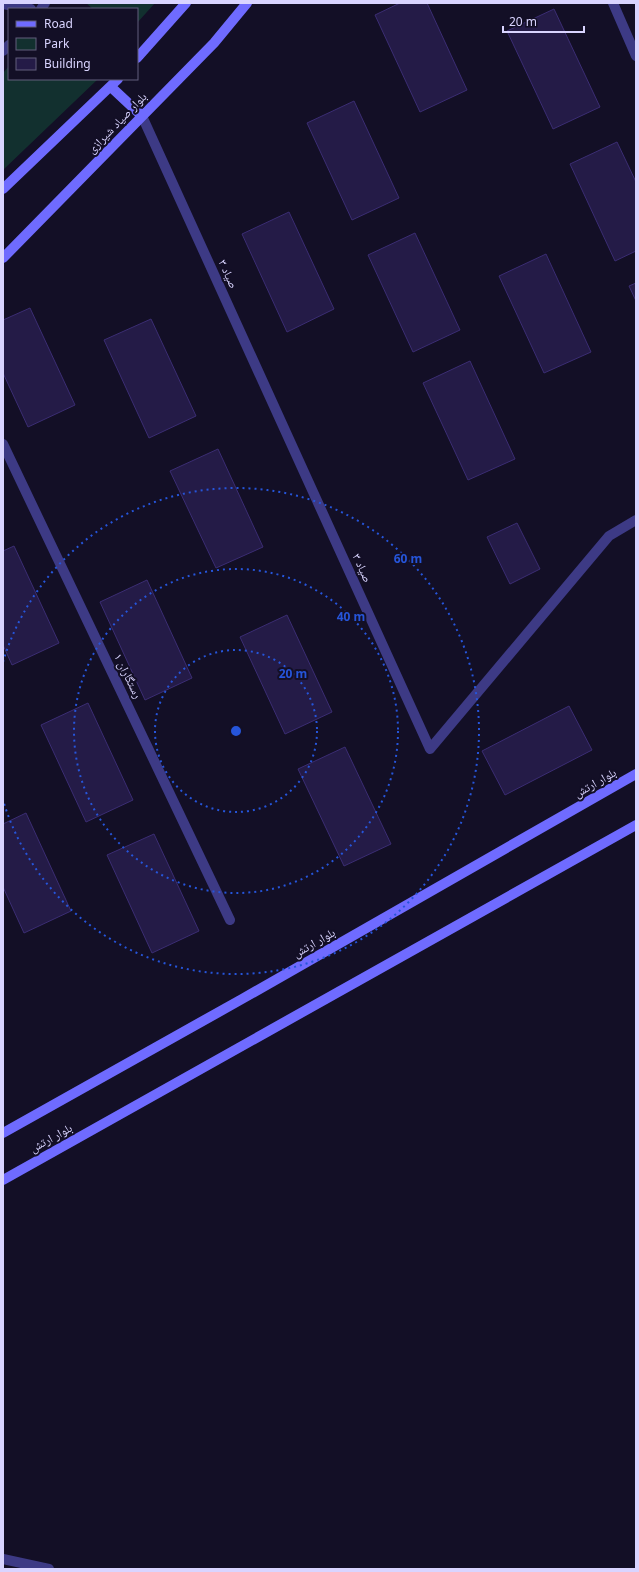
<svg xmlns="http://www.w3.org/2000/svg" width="639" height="1572" font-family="'Noto Sans','Noto Naskh Arabic',sans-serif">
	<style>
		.green { fill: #12302f }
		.building { fill: #241b47; stroke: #3b2d73 }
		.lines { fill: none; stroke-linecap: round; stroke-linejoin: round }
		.service { stroke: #3d3a85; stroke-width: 10 }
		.minor { stroke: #3d3a85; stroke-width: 10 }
		.secondary { stroke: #6f6bff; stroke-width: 10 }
		.ring { fill: none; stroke: #2655da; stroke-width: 2; stroke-dasharray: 2 4 }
		.labels { text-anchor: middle; stroke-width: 4; stroke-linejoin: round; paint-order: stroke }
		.street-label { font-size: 12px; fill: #d9d4ff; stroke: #130f26 }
		.centre { fill: #2655da; stroke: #130f26; stroke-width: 2 }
		.ring-label { font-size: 12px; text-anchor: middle; font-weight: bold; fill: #2655da; stroke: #130f26; stroke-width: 4; stroke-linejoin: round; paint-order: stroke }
	</style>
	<rect width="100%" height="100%" fill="#130f26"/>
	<path class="green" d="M86,3H155L137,23V9H93Z
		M9,66V79H98L3,170V73Z"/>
	<path class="building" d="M400,3H427L467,90L420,112L375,15Z
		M554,9L600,107L553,129L507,31Z
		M354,101L399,198L352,220L307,123Z
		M617,142L636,182V251L615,261L570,164Z
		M289,212L334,309L287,332L242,234Z
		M415,233L460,330L413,352L368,255Z
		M546,254L591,352L544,373L499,276Z
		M636,283V301L629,286Z
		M30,308L75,405L28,427L3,373V320Z
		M151,319L196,416L149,438L104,340Z
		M470,361L515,459L468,480L423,383Z
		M218,449L263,547L216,568L170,471Z
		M517,523L540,569L510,584L487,537Z
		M14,546L59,643L12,665L3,645V551Z
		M147,580L192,678L145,700L100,602Z
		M287,615L332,712L285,734L240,637Z
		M88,703L133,800L86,822L41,725Z
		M569,706L592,750L505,795L482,751Z
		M345,747L391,844L344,866L298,769Z
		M26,813L71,911L24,933L3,887V824Z
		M154,834L199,931L152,953L107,855Z"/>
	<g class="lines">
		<path class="service" d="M3,4L31,9
			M41,9L45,3
			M3,51L9,45
			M3,1559L49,1569"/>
		<path class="minor" d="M613,3L636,56
			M142,116L430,749L609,536L636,520
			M3,444L230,920"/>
		<path class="secondary" d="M137,58L186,3
			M111,87L142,116
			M3,189L118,79
			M3,258L214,43L247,3
			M3,1133L242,999L636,774
			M3,1180L636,825"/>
	</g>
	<g class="ring">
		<circle cx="236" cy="731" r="81"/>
		<circle cx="236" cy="731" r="162"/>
		<path d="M3 662A243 243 0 1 1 3 800"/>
	</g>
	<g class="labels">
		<g class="street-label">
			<text transform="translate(117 123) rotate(-46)" y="4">بلوار صیاد شیرازی</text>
			<text transform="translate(228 274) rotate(66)" y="4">صیاد ۳</text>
			<text transform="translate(362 568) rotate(66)" y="4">صیاد ۳</text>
			<text transform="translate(128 676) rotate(64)" y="4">رستگاران ۱</text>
			<text transform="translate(595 783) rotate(-30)" y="4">بلوار ارتش</text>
			<text transform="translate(314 943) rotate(-30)" y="4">بلوار ارتش</text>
			<text transform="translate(51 1138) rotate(-29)" y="4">بلوار ارتش</text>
		</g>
	</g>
	<circle cx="236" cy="731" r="6" class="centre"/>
	<g class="ring-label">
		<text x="408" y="563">60 m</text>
		<text x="351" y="621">40 m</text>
		<text x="293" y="678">20 m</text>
	</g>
	<rect width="639" height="1572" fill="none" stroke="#d9d4ff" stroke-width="8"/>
	<rect x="8" y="8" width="130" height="72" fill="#130f26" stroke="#625e7d"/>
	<rect x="16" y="21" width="20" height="6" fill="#6f6bff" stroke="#625e7d"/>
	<text x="44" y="28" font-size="12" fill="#d9d4ff">Road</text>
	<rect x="16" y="38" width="20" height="12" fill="#12302f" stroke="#625e7d"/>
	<text x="44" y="48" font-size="12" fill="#d9d4ff">Park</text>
	<rect x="16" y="58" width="20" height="12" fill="#241b47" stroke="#625e7d"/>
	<text x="44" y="68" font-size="12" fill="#d9d4ff">Building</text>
	<path d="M503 26v6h81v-6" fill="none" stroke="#d9d4ff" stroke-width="2"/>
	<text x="509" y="26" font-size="12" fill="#d9d4ff" stroke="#130f26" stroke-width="3" paint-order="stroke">20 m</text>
</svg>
